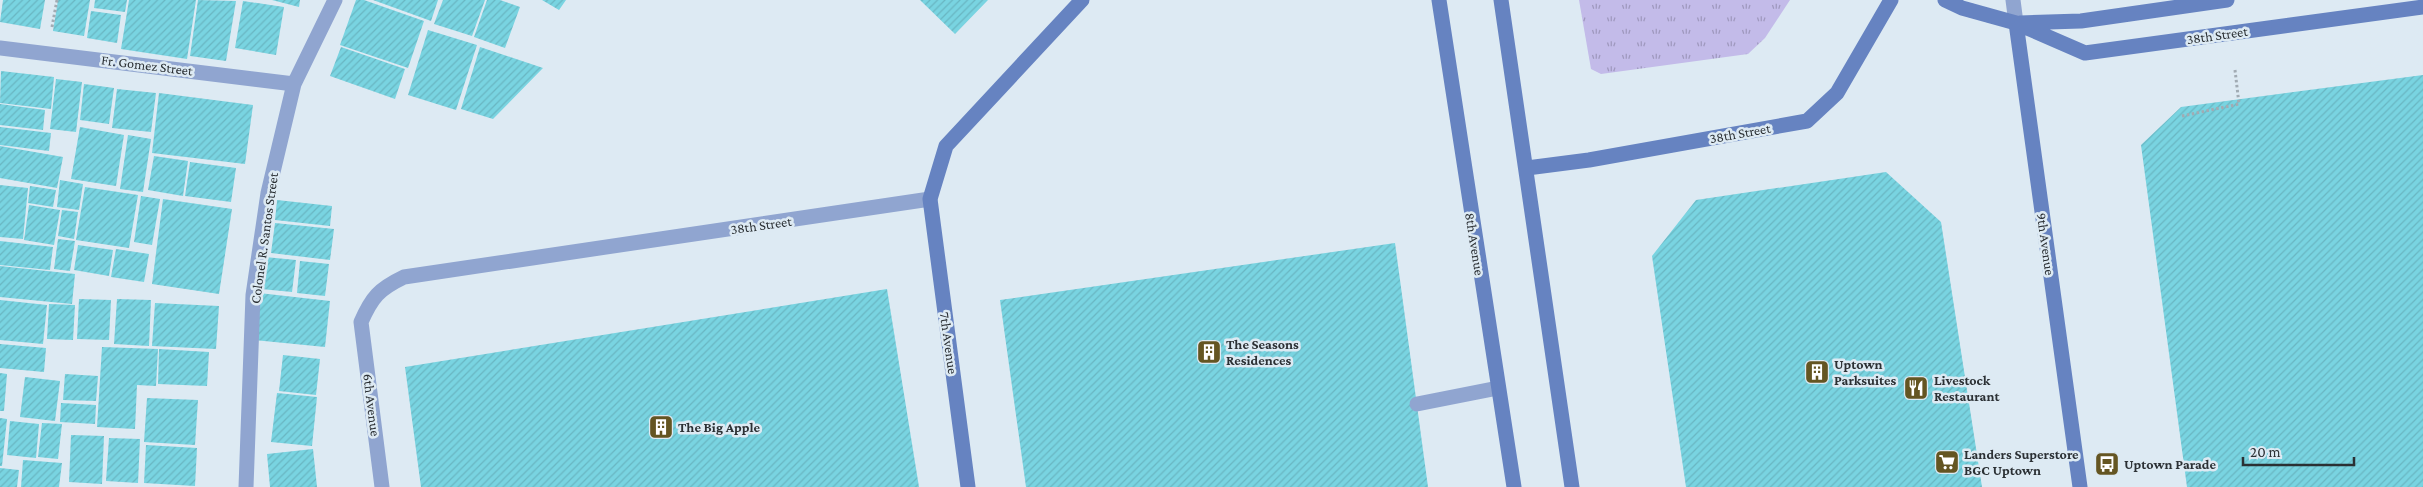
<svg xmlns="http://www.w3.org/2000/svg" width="2423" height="487" font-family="'Crimson Pro',serif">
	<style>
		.park { fill: url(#park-tufts) }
		.building { fill: url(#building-hatch) }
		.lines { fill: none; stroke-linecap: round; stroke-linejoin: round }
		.path { stroke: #a1abb3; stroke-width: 3; stroke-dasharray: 2.5 2.5; stroke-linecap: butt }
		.lane { stroke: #90a5d0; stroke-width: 15 }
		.street { stroke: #90a5d0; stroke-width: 15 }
		.secondary { stroke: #6683c1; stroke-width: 15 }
		.labels { text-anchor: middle; stroke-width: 5; stroke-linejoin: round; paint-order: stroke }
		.street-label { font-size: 14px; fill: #2b3034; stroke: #ddeaf3 }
		.poi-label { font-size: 14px; font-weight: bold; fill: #2b3034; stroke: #ddeaf3; text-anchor: start }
	</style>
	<defs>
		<pattern id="park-tufts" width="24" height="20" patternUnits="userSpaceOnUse" patternTransform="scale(1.25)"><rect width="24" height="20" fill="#c3bbe9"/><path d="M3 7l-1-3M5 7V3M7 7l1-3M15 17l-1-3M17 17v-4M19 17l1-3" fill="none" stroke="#9f98be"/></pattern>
		<pattern id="building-hatch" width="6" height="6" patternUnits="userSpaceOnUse" patternTransform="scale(1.25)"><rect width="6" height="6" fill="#79d4e1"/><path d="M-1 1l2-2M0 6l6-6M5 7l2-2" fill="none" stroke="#69b6c2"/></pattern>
	</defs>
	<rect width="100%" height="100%" fill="#ddeaf3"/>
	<path class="park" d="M1579,0H1790L1765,38L1748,54L1601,74L1591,69Z"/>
	<path class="building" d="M3,0H45L40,29L0,22Z
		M58,0H90L84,36L53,31Z
		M95,0H127L125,12L94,8Z
		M129,0H196L187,59L121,49Z
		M198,0L236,1L226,61L190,56Z
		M272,0H300L299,7Z
		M356,0H364L424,21L408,68L340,45Z
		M373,0H438L431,21Z
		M443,0H485L472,36L434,24Z
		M487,0H500L520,7L505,48L474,37Z
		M542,0H566L559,10Z
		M920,0H988L955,34Z
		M243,1L284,7L276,55L235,48Z
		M91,11L121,15L117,43L87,38Z
		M428,30L477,45L456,110L408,95Z
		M341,47L405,69L395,99L330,76Z
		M480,47L543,68L493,119L461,109Z
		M1,71L54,77L51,109L0,103Z
		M2423,75V487H2187L2141,145L2181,107Z
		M56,79L82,82L76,132L50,129Z
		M84,84L114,88L109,124L80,120Z
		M117,89L156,93L151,132L112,128Z
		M159,93L253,105L245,164L152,153Z
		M0,104L45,110L43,130L0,125Z
		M0,127L51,133L49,151L0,145Z
		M80,127L124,135L116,186L71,179Z
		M128,135L151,139L143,192L120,189Z
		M0,146L63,157L57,188L0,178Z
		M154,156L188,161L183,196L148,190Z
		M190,162L236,168L231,202L185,196Z
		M1886,172L1941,222L1982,487H1686L1652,256L1696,200Z
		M60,180L83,184L79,210L57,207Z
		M0,185L28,188L23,239L0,237Z
		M30,186L56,190L53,207L28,203Z
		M85,187L138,195L129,248L76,240Z
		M141,196L160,199L152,245L134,242Z
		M163,199L232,209L219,294L152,284Z
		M277,200L332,206L330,226L275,220Z
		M29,205L60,210L54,245L24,240Z
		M62,210L78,212L74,239L58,236Z
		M275,223L334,229L330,260L271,253Z
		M58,239L75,241L70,271L54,269Z
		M0,241L53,247L50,270L0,265Z
		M1395,243L1428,487H1026L1000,300Z
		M78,245L113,250L109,276L74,270Z
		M116,249L149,254L144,282L111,277Z
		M265,257L296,260L292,292L261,289Z
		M300,261L329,264L325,296L297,293Z
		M0,266L75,274L72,304L0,297Z
		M887,289L919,487H421L405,367Z
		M259,293L330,301L325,347L254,340Z
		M79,299L111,300L109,340L77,339Z
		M117,299L151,300L149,346L114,344Z
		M0,300L47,305L43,344L0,340Z
		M155,303L219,306L216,349L152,346Z
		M49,304L75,305L73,340L47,339Z
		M0,344L46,348L44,372L0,368Z
		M102,347L158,349L156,386L137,385L135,429L97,427Z
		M159,349L209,352L207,386L158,384Z
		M283,355L320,359L316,395L279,391Z
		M0,373L7,374L4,411H0Z
		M65,374L98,376L96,401L63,400Z
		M25,377L60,381L55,421L20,417Z
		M277,393L317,397L312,446L271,442Z
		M147,398L198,400L195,445L144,442Z
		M61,403L96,405L95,424L60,422Z
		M0,418L7,419L2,466H0Z
		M10,421L39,424L36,458L7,455Z
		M42,423L62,424L58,459L38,457Z
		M71,435L104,436L102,484L69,482Z
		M109,438L140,439L138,483L106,481Z
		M146,445L197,448L195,486L144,483Z
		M313,449L317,487H270L267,454Z
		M23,460L62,463L59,487H21Z
		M0,468L19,470L17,487H0Z"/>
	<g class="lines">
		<path class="path" d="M52,27L57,0
			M2182,116L2239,104L2235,70"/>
		<path class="lane" d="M1417,404L1498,388"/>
		<path class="street" d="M2013,0L2016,23
			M0,48L294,84
			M246,487L253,295L268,193L294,84L335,0
			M382,487L361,322C372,297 379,289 404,277L930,199"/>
		<path class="secondary" d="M1439,0L1514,487
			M1501,0L1572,487
			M1945,0L1962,8L2016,23L2085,53L2423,7
			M2016,23L2080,487
			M2020,23L2081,21L2227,0
			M1527,168L1589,160L1807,121L1837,93L1891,0
			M968,487L930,199L946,146L1082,0"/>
	</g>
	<defs>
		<symbol id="building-square" viewBox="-11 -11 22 22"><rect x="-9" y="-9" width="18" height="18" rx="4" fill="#645522" stroke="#ddeaf3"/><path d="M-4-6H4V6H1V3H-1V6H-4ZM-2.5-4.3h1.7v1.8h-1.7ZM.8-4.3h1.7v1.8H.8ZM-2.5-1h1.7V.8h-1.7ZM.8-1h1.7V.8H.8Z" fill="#fff"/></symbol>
		<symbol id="restaurant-square" viewBox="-11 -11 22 22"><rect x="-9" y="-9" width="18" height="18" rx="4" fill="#645522" stroke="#ddeaf3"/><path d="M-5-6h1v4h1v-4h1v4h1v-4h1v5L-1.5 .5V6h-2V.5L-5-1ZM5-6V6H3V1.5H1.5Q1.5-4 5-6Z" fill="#fff"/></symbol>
		<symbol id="supermarket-square" viewBox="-11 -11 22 22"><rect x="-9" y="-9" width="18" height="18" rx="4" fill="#645522" stroke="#ddeaf3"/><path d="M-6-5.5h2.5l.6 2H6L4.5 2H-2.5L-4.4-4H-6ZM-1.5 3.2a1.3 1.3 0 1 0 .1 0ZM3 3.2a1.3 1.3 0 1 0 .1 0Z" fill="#fff"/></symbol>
		<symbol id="bus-square" viewBox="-11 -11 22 22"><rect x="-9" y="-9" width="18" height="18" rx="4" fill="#645522" stroke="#ddeaf3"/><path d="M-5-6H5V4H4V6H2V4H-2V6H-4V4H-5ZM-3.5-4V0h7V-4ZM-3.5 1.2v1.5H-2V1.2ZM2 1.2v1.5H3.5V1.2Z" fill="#fff"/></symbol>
	</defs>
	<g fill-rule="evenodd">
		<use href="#building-square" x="1195" y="338" width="28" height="28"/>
		<use href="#building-square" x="1803" y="358" width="28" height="28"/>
		<use href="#restaurant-square" x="1902" y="374" width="28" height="28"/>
		<use href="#building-square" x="647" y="413" width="28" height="28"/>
		<use href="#supermarket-square" x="1933" y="448" width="28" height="28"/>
		<use href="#bus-square" x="2093" y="450" width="28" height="28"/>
	</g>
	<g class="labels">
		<g class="street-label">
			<text transform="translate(2217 35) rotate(-8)" y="5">38th Street</text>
			<text transform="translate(147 65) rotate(7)" y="5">Fr. Gomez Street</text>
			<text transform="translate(1740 133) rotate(-10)" y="5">38th Street</text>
			<text transform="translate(761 225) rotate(-8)" y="5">38th Street</text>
			<text transform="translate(264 238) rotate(-82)" y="5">Colonel R. Santos Street</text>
			<text transform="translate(1475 244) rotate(81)" y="5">8th Avenue</text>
			<text transform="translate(2046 244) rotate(82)" y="5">9th Avenue</text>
			<text transform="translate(949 343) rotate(82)" y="5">7th Avenue</text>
			<text transform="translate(372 405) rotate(83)" y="5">6th Avenue</text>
		</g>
		<g class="poi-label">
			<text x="1226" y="349">The Seasons<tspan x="1226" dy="16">Residences</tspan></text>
			<text x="1834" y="369">Uptown<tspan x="1834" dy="16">Parksuites</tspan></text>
			<text x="1934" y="385">Livestock<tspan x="1934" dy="16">Restaurant</tspan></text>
			<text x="678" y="432">The Big Apple</text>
			<text x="1964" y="459">Landers Superstore<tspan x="1964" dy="16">BGC Uptown</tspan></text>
			<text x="2124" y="469">Uptown Parade</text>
		</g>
	</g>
	<path d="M2243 457v8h111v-8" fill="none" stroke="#2b3034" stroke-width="2.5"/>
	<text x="2250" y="457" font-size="15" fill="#2b3034" stroke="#ddeaf3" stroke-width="4" paint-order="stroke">20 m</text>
</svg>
